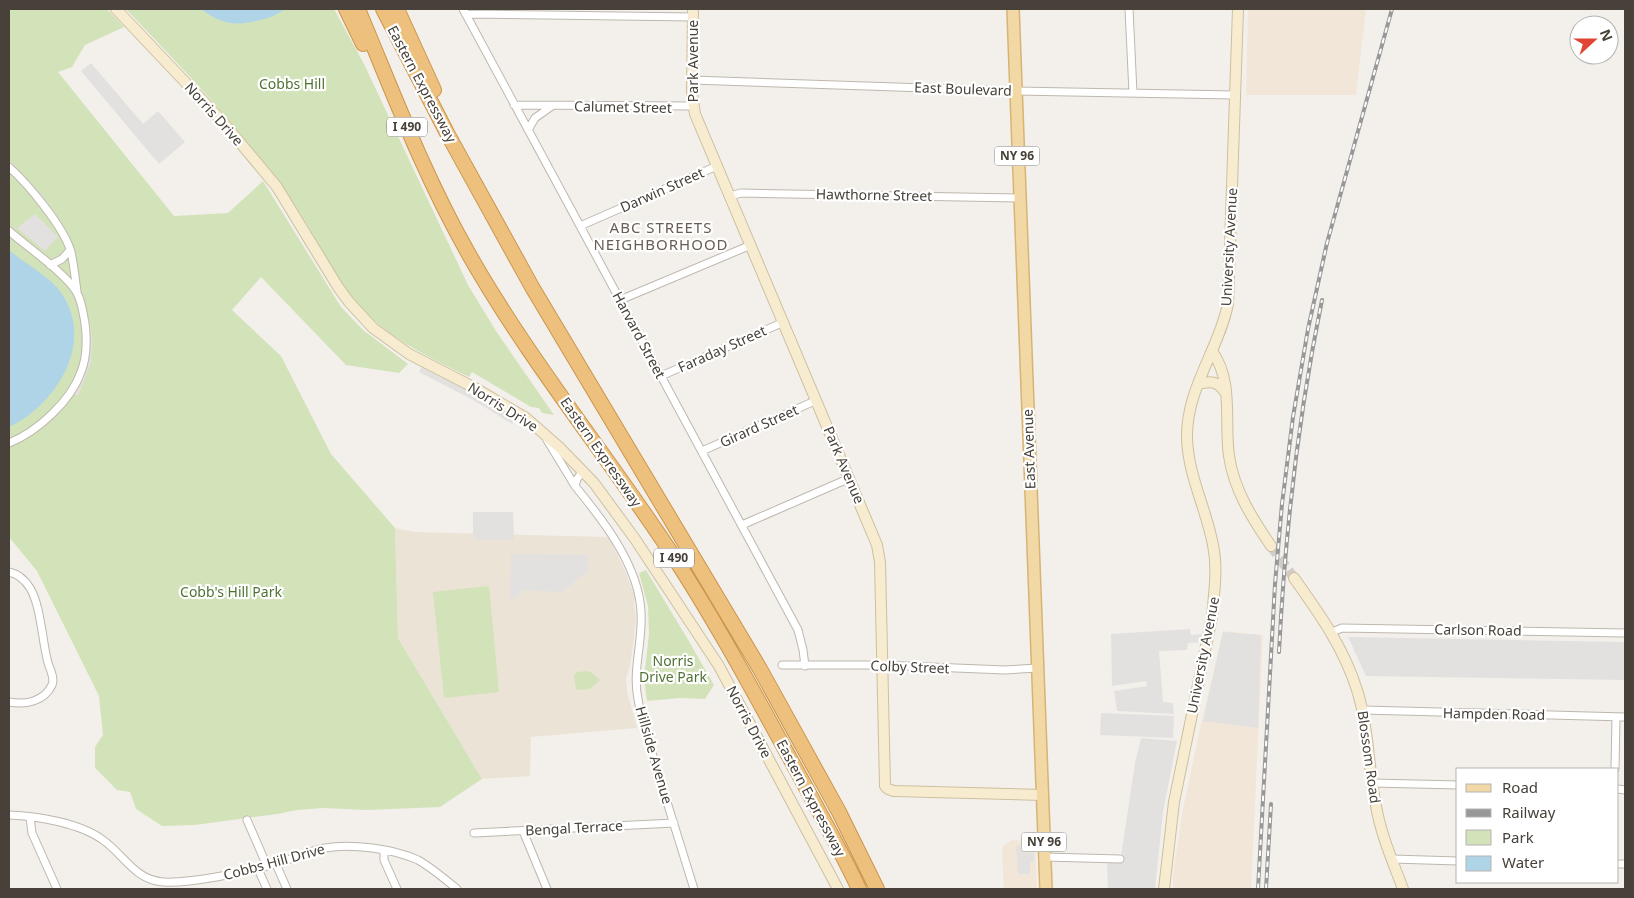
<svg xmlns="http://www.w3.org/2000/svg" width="1634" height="898" font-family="'Noto Sans',sans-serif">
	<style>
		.commercial { fill: #f2e6d9 }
		.education { fill: #ebe4d6 }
		.green { fill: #d2e2b9 }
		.parking { fill: #e3e1df }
		.water { fill: #afd4e8 }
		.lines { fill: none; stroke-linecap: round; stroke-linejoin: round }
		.secondary-tunnel { stroke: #d1cdc7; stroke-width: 10; stroke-dasharray: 10 5; stroke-linecap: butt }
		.street-casing { stroke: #beb7ae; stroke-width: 9 }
		.secondary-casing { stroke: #cdbfa0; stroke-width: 12 }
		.primary-casing { stroke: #d6b476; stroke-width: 14 }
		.highway-casing { stroke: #cb954d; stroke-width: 16 }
		.street { stroke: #fff; stroke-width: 7 }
		.secondary { stroke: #f8ecd0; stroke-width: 10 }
		.primary { stroke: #f2d8a5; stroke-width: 11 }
		.highway { stroke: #edc17d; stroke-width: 14 }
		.rail-casing { stroke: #989898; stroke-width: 4 }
		.rail { stroke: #fff; stroke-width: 2; stroke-dasharray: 5.5; stroke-linecap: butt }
		.labels { text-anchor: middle; stroke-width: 4.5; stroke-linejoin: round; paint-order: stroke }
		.shield { fill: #fff; stroke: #7e7a74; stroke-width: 1 }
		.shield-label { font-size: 12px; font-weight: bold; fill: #474139 }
		.street-label { font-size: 14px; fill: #474139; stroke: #fff }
		.park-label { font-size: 14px; fill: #4f7233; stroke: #fff }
		.neighbourhood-label { font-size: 15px; letter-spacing: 1px; fill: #685e52; stroke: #fff }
	</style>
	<rect width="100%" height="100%" fill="#f3f0eb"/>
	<path class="commercial" d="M1248,9H1366L1356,95H1246Z
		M1223,631L1263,635L1251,889H1173V875L1182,814L1199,733Z
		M1011,840L1035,841L1037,889H1004L1002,855L1003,846Z"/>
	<path class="education" d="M395,528L415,532L609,537L627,575L635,597L634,602L636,617L634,638L630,666L626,679L627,691L637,728L531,737L530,776L482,779L398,638Z"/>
	<path class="green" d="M9,9H107L124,27L85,45L72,67L58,72L174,216L228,213L263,181L341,307L363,330L408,364L399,373L346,365L261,277L232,310L281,356L331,454L395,528L398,638L482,779L440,807L367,810L323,808L297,810L277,814L195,825L162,826L136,809L130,792L117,790L95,768V747L103,735L99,696L37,571L9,537Z
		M126,9H334L364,64L468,285L496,331L554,415L542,413L539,408L531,407L472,372L469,377C426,356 382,335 351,297C334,275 322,249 308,226C299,211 288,196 278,182C233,120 179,65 126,9Z
		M646,570L687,638L714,685L705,699L679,698L647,701L644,678L649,634L648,606L639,573Z
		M489,586L499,692L444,698L433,592Z
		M587,671L591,672L600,680L590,689L576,690L574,675L577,672Z"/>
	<path class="parking" d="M91,63L143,124L158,111L185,142L159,164L81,71Z
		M9,160L42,195L60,220L68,233L74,251L81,292L89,318L92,336L91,362L78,396L71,391L81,372L88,329L70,250L61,232L9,167Z
		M35,214L58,237L45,251L17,228Z
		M422,366L466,387L517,418L512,424L475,401L419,372Z
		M473,512H513L514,540H477L473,535Z
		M511,554L587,555L589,572L581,576L563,592L523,590L515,599H510Z
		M1190,629L1191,635L1203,634L1202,642L1188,643L1187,650L1159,651L1163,702L1173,703L1174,714L1117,711L1114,691L1147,686L1146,681L1112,686L1111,634Z
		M1223,632L1261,635L1258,728L1203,721Z
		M1348,637L1625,642V680L1366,676Z
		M1101,713L1174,716L1173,738L1100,735Z
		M1141,738L1177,741L1163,812L1155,889H1108L1107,863H1120L1135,763Z
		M1026,845L1027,853H1034V862H1030V874H1018L1016,846Z"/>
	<path class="water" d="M201,9H285C277,15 269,18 260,20C236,27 221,24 201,9Z
		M9,250C26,265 49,275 62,294C95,343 56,405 9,427Z"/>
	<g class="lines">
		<path class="secondary-tunnel" d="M1271,546L1294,578"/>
		<defs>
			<path id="street" d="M463,9L798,630L803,650L805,666
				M1129,9L1133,93
				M466,14L693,17
				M692,80L1015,91L1234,95
				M514,105L693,106
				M528,130L535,118L552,106
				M9,167C28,184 64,227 71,252C74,265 75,278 77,291
				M730,196L741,193L1019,198
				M580,226L717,166
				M9,231C25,245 69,276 77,293C82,302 83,313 85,323C87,339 87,357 81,372C71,401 37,432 9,443
				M50,265L62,259L70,250
				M620,300L751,245
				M661,376L784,322
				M547,440L575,486
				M702,451L817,400
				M583,471L577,479L575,486C603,520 639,566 641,612C643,642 632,670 638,699C642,724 651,749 658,773C670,812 682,850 694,889
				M742,525L850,478
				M9,572C18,574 25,580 30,588C41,606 42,641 48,663C50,669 55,679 52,685C44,702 25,705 9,702
				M1332,632L1342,628L1625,633
				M782,665H882L1005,670L1038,668
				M1363,710L1625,717
				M1615,769L1616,717
				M1373,783L1458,785
				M1618,789L1625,790
				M9,815C37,816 80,823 103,840C124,855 135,880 163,882C181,883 199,880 216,877C238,873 260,869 282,862C296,857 310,851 325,848C351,843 394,849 418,860C432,868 445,879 457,889
				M30,817L32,833L57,889
				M247,820L267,866
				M523,831L547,889
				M474,833L674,823
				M384,851V860L397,889
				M1045,857L1120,859
				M1392,859L1458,861
				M276,864L287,889
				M1618,864H1625
				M258,869L267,889"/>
			<path id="secondary" d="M116,9L222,121L277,187L338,287L349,302L373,328L409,354L475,388L526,418L559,447L594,483L635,539L719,666L838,889
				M693,9L692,93L695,114L877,545L880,562L885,786L888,789L894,791L1043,795
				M1212,351C1234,382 1224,421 1229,456C1234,490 1252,518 1271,546
				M1198,384C1212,380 1219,382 1226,394
				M1294,578C1319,613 1344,648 1357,690C1369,728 1368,767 1376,806C1381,835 1393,862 1403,889
				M1164,889L1174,802L1212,617C1214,593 1218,569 1213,545C1206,508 1188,475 1187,438C1186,389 1219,349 1228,304L1238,9"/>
			<path id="primary" d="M1013,9L1046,889"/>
			<path id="highway" d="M346,9L363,44
				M358,9C392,90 423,173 467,251C526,356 603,450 670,551C710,612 745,676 780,740C807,790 835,838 859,889
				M383,9L447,133L532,287L760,669L839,812L877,889
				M397,9L434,90"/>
		</defs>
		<use href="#street" class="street-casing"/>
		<use href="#secondary" class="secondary-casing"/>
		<use href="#primary" class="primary-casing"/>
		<use href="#highway" class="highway-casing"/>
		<use href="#street" class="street"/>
		<use href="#secondary" class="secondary"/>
		<use href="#primary" class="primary"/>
		<use href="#highway" class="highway"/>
		<defs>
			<path id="rail" d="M1279,652C1285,533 1298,417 1322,300
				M1258,889L1275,584L1282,504L1293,417L1308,329L1327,243L1392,9
				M1266,889L1271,804"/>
		</defs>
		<use href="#rail" class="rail-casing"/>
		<use href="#rail" class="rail"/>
	</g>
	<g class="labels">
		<g class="shield">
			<rect x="387" y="117.5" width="40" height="19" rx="4"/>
			<rect x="994.5" y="146.5" width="45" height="19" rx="4"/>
			<rect x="654" y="548.5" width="40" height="19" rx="4"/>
			<rect x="1021.5" y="832.5" width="45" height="19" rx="4"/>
		</g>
		<g class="shield-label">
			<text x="407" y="131">I 490</text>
			<text x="1017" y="160">NY 96</text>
			<text x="674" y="562">I 490</text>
			<text x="1044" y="846">NY 96</text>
		</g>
		<g class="street-label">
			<text transform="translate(693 61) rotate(-90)" y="5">Park Avenue</text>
			<text transform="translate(422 84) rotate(62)" y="5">Eastern Expressway</text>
			<text transform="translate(963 89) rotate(2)" y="5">East Boulevard</text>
			<text transform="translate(623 107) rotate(1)" y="5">Calumet Street</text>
			<text transform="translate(214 114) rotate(48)" y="5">Norris Drive</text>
			<text transform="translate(662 190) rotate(-24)" y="5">Darwin Street</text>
			<text transform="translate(874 195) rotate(1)" y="5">Hawthorne Street</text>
			<text transform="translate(1229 247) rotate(-87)" y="5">University Avenue</text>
			<text transform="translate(639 335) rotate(62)" y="5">Harvard Street</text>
			<text transform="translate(722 349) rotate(-24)" y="5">Faraday Street</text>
			<text transform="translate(503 407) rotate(32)" y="5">Norris Drive</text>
			<text transform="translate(759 426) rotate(-24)" y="5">Girard Street</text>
			<text transform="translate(1029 449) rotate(-92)" y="5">East Avenue</text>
			<text transform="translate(601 452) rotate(55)" y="5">Eastern Expressway</text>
			<text transform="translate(844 465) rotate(67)" y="5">Park Avenue</text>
			<text transform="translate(1478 630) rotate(1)" y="5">Carlson Road</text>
			<text transform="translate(1203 655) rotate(-79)" y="5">University Avenue</text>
			<text transform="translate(910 667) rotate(2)" y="5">Colby Street</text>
			<text transform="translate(1494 714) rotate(1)" y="5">Hampden Road</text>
			<text transform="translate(749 722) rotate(62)" y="5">Norris Drive</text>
			<text transform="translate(654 755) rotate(74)" y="5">Hillside Avenue</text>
			<text transform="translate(1369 757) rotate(82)" y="5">Blossom Road</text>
			<text transform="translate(811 798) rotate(62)" y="5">Eastern Expressway</text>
			<text transform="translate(574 828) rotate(-3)" y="5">Bengal Terrace</text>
			<text transform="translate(274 862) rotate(-15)" y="5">Cobbs Hill Drive</text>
		</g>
		<g class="park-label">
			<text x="292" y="89">Cobbs Hill</text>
			<text x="231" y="597">Cobb's Hill Park</text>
			<text x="673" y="666">Norris<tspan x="673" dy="16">Drive Park</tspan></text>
		</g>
		<g class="neighbourhood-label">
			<text x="661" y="233">ABC STREETS<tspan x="661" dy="17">NEIGHBORHOOD</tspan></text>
		</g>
	</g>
	<rect width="1634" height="898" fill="none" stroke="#474139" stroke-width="20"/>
	<rect x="1456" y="768" width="162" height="115" fill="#ffffff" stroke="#b5b3b0"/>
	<rect x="1466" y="784" width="25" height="8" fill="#f2d8a5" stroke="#b5b3b0"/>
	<text x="1502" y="793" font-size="15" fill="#474139">Road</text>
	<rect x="1466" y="809" width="25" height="8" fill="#989898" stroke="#b5b3b0"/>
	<text x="1502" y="818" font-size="15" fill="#474139">Railway</text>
	<rect x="1466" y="830" width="25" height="15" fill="#d2e2b9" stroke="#b5b3b0"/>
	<text x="1502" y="843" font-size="15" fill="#474139">Park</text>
	<rect x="1466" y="856" width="25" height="15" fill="#afd4e8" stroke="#b5b3b0"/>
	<text x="1502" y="868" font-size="15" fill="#474139">Water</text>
	<g transform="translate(1594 40) rotate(69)"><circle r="24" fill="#ffffff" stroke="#b5b3b0"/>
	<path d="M0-4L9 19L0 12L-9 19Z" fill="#e04535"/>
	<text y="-8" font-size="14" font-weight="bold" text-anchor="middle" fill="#474139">N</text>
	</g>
</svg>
